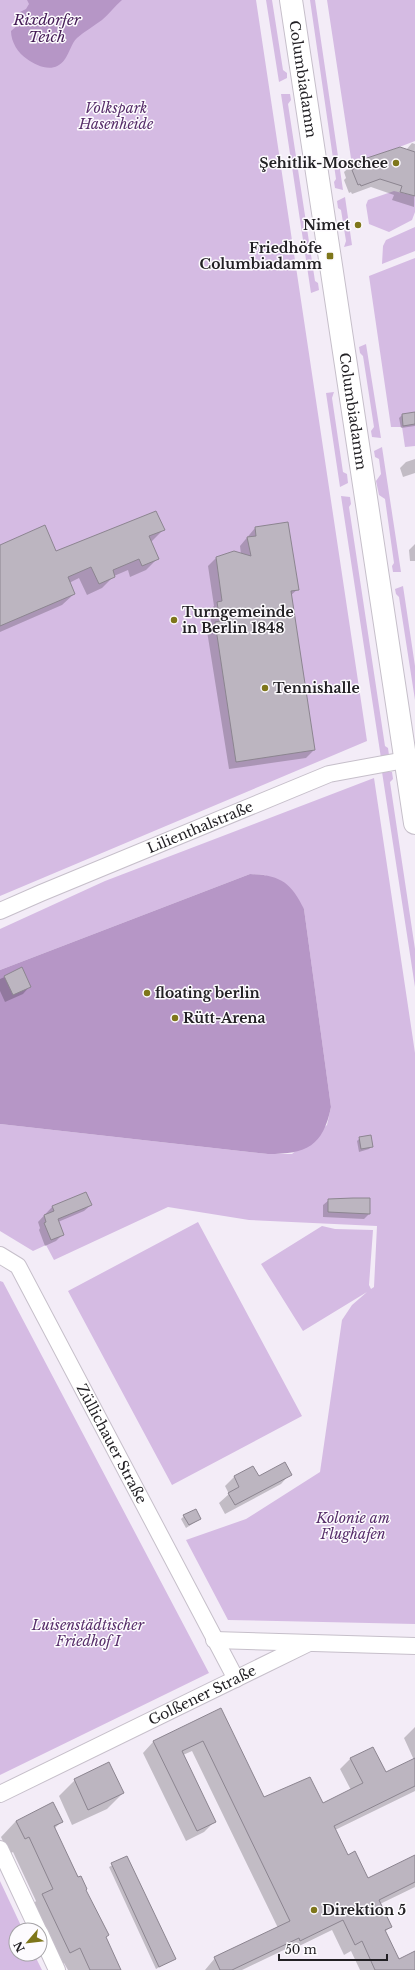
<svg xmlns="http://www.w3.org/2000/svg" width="415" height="1970" font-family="'Libre Baskerville',serif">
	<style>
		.green { fill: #d5bbe3 }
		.water { fill: #b696c6 }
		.shadow { fill: #0003 }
		.building { fill: #bcb5c0; stroke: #8c8590 }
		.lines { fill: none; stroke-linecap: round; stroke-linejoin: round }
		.minor-casing { stroke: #c6bfca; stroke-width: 18 }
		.secondary-casing { stroke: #c6bfca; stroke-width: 24 }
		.minor { stroke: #fff; stroke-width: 16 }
		.secondary { stroke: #fff; stroke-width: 22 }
		.poi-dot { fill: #7e761a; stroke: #fdfbfe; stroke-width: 1.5 }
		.labels { text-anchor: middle; stroke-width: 3; stroke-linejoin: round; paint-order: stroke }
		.street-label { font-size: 14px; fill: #222024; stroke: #fdfbfe }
		.park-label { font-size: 14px; font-style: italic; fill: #572e6a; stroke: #fdfbfe }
		.poi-label { font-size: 14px; font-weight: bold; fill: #222024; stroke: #fdfbfe; text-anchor: start }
		.water-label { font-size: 15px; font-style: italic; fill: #451c56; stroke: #fdfbfe }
	</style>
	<rect width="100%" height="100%" fill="#f3ecf7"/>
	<path class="green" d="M0,0H256L367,741L0,896Z
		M266,0H272L283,70L287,73V78L279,82Z
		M310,0H315L343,190L335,188L334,182L336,179Z
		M327,0H415V141L355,164L352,165Z
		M281,94H290L291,100L288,104L315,281L318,283L319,290L311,293Z
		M394,191L415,196V212L412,220L389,232L369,224L366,205L368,200Z
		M345,197L352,245L344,247L346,241L341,210L338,208L337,201Z
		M415,227V251L382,264L383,246L386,240Z
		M415,258V446L405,447L402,427H391L369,276Z
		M366,344L381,438L372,437L371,431L374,427L363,356L360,353L359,347Z
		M334,392L332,398L343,472L347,474L348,483L340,487L326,393Z
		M382,447L401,572H393L392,566L394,563L385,499L379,495L376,481L381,474L379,459L375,457L374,451Z
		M341,496L350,497L351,504L349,507L385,746L388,748L389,755L381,758Z
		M403,586L415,666V700L399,597L396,594L395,589Z
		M382,772H392L393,779L390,782L415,949V987Z
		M374,778L415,1053V1624L228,1620L186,1540L246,1519L320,1472L342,1320L352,1305L367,1292L303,1331L261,1264L322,1226L335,1229L373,1230L369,1285L371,1289L374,1287L377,1226L249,1220L168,1207L54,1260L46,1245L33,1251L0,1231V1124L268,1154H292L327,1125L331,1107L304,909L265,875L250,874L0,970V929L105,881Z
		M198,1222L302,1416L172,1485L68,1291Z
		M0,1281L3,1282L209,1673L0,1775Z
		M0,1881L23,1930H16V1954H34L42,1970H0Z"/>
	<path class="water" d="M27,0H122C115,6 109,14 102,20C94,26 85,31 77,38C71,44 70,52 65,59C55,74 38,67 27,59C18,53 11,42 11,31L19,24L15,17L16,14L26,9L29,4Z
		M250,874C280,875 291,882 304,909L331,1107C323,1146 307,1154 268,1154L0,1124V970Z"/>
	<path class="shadow" d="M412,143L415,144L414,207L392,200L394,195L371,187L352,194L351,192L349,193L344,180L346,178L344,172L353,164L406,150Z
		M415,413V426L401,428L399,418L402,415Z
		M415,459V473L403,477L400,468L406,462Z
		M287,523L298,589L290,596L314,750L306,758L229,769L207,631L212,626L209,611L214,606L208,566L216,558L241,554L240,546L255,528Z
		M163,530L151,542L158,558L146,570L130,577L128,570L114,576L102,588L87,595L79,578L69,583L74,594L62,605L0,632V546L56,552Z
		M415,544V561H410L409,550Z
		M22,969L30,986L23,994L5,1002L0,991V979Z
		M360,1138L372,1146L369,1149L359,1152L357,1141Z
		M86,1193L91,1205L84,1211L58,1222L63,1234L56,1241L45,1246L39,1230L40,1228L38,1222L52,1207Z
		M329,1200L369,1214L364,1219L323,1217V1205Z
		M253,1467L258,1478L290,1474L281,1484L225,1514L219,1503L229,1494L225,1486L234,1477Z
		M184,1516L200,1519L186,1528L181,1519Z
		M220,1710L264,1799L322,1804L351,1790L340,1769L351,1758L385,1774L414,1760L404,1738L415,1727V1791L335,1830L347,1856L368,1879L415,1856V1887L380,1904L390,1927L385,1932L398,1960L415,1952V1970H360L351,1951L344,1955L332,1930L289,1951L288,1948L242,1970H205L215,1958L278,1928L192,1751L183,1755L214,1822L204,1832L186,1841L143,1753L153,1742Z
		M75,1780L123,1793L107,1809L72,1825L59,1796Z
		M16,1821L61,1822L54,1829L85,1890L120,1970H68L64,1963L54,1968L27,1911L36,1901L13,1852L9,1854L1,1837Z
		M127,1857L174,1959L156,1969L109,1867Z"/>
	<path class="building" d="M400,147L415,152V196L400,192L402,186L380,179L361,186L360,184L358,185L352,170L354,169L352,163Z
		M415,412V424L403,426L402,414Z
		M156,511L165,530L149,536L159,559L142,566L139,559L113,570L115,577L99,584L91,567L68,577L75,594L0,626V545L45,525L56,551Z
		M288,522L299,590L291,591L315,750L236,762L215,622L220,621L217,602L222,601L216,557L234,551L251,556L247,537L256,536L255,527Z
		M22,967L31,987L13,995L4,976Z
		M371,1135L373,1147L361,1149L359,1137Z
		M86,1192L92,1205L58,1219L64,1235L51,1240L44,1223L46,1222L44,1215L54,1211L52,1206Z
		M353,1198H370V1214L328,1212V1199Z
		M285,1462L292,1475L235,1505L228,1493L239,1487L234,1476L253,1466L259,1476Z
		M196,1509L201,1519L189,1525L183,1515Z
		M221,1708L264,1797L310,1777L323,1803L363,1783L350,1758L373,1747L386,1772L415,1758V1786L334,1826L348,1855L355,1851L368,1878L415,1855V1882L379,1900L392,1927L385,1930L399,1959L415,1951V1970H375L362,1941L355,1945L343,1920L300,1941L299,1938L232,1970H220L214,1957L290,1921L203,1741L182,1751L216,1822L197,1831L153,1741Z
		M109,1762L124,1793L88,1810L74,1779Z
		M53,1802L63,1822L54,1826L78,1877L81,1876L87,1889L86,1890L109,1935L106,1937L121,1970H90L80,1948L70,1953L42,1894L53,1889L29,1837L25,1839L16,1821Z
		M127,1856L176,1959L159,1967L111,1863Z"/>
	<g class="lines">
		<defs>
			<g id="minor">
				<path id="s1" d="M0,911L41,893L329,774L405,760"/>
				<path id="s2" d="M0,1255L18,1266L236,1679"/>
				<path d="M214,1640L415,1646"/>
				<path id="s3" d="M0,1794L309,1643"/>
				<path d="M0,1849L38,1930"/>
				<path d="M40,1933L57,1970"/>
			</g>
			<g id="secondary">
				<path id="s4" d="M291,0L415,823"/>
			</g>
		</defs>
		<use href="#minor" class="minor-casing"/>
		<use href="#secondary" class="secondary-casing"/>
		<use href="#minor" class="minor"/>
		<use href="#secondary" class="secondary"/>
	</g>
	<g class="poi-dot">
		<circle cx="396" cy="163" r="4"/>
		<circle cx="358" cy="225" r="4"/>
		<rect x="326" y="252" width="8" height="8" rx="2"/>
		<circle cx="174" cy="620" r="4"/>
		<circle cx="265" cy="688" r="4"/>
		<circle cx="147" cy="993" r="4"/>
		<circle cx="175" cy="1018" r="4"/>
		<circle cx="314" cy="1910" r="4"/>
	</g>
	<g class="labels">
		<g class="street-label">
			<text dy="5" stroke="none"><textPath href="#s4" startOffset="80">Columbiadamm</textPath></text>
			<text dy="5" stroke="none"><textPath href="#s4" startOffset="416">Columbiadamm</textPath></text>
			<text dy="5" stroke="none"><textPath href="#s1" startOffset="217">Lilienthalstraße</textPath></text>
			<text dy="5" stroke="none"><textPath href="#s2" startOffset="222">Züllichauer Straße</textPath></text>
			<text dy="5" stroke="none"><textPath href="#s3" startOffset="225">Golßener Straße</textPath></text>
		</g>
		<g class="park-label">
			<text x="116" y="113">Volkspark<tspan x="116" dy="16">Hasenheide</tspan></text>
			<text x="353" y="1523">Kolonie am<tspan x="353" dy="16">Flughafen</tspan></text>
			<text x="88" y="1630">Luisenstädtischer<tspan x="88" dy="16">Friedhof I</tspan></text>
		</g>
		<g class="poi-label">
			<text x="388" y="168" text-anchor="end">Şehitlik-Moschee</text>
			<text x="350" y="230" text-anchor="end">Nimet</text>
			<text x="322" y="253" text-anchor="end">Friedhöfe<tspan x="322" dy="16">Columbiadamm</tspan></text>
			<text x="182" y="617">Turngemeinde<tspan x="182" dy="16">in Berlin 1848</tspan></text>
			<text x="273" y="693">Tennishalle</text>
			<text x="155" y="998">floating berlin</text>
			<text x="183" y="1023">Rütt-Arena</text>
			<text x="322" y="1915">Direktion 5</text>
		</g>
		<g class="water-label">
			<text x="47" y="25">Rixdorfer<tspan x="47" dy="17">Teich</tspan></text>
		</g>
	</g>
	<g transform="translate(28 1942) rotate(242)"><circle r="19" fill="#fdfbfe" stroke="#a5a3a7"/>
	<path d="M0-3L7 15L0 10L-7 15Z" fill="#7e761a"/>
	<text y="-6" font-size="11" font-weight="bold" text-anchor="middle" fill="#222024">N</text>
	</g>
	<path d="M279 1954v6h108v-6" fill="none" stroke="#222024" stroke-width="2"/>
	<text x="285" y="1954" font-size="12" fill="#222024" stroke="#fdfbfe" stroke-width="3" paint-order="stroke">50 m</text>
</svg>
